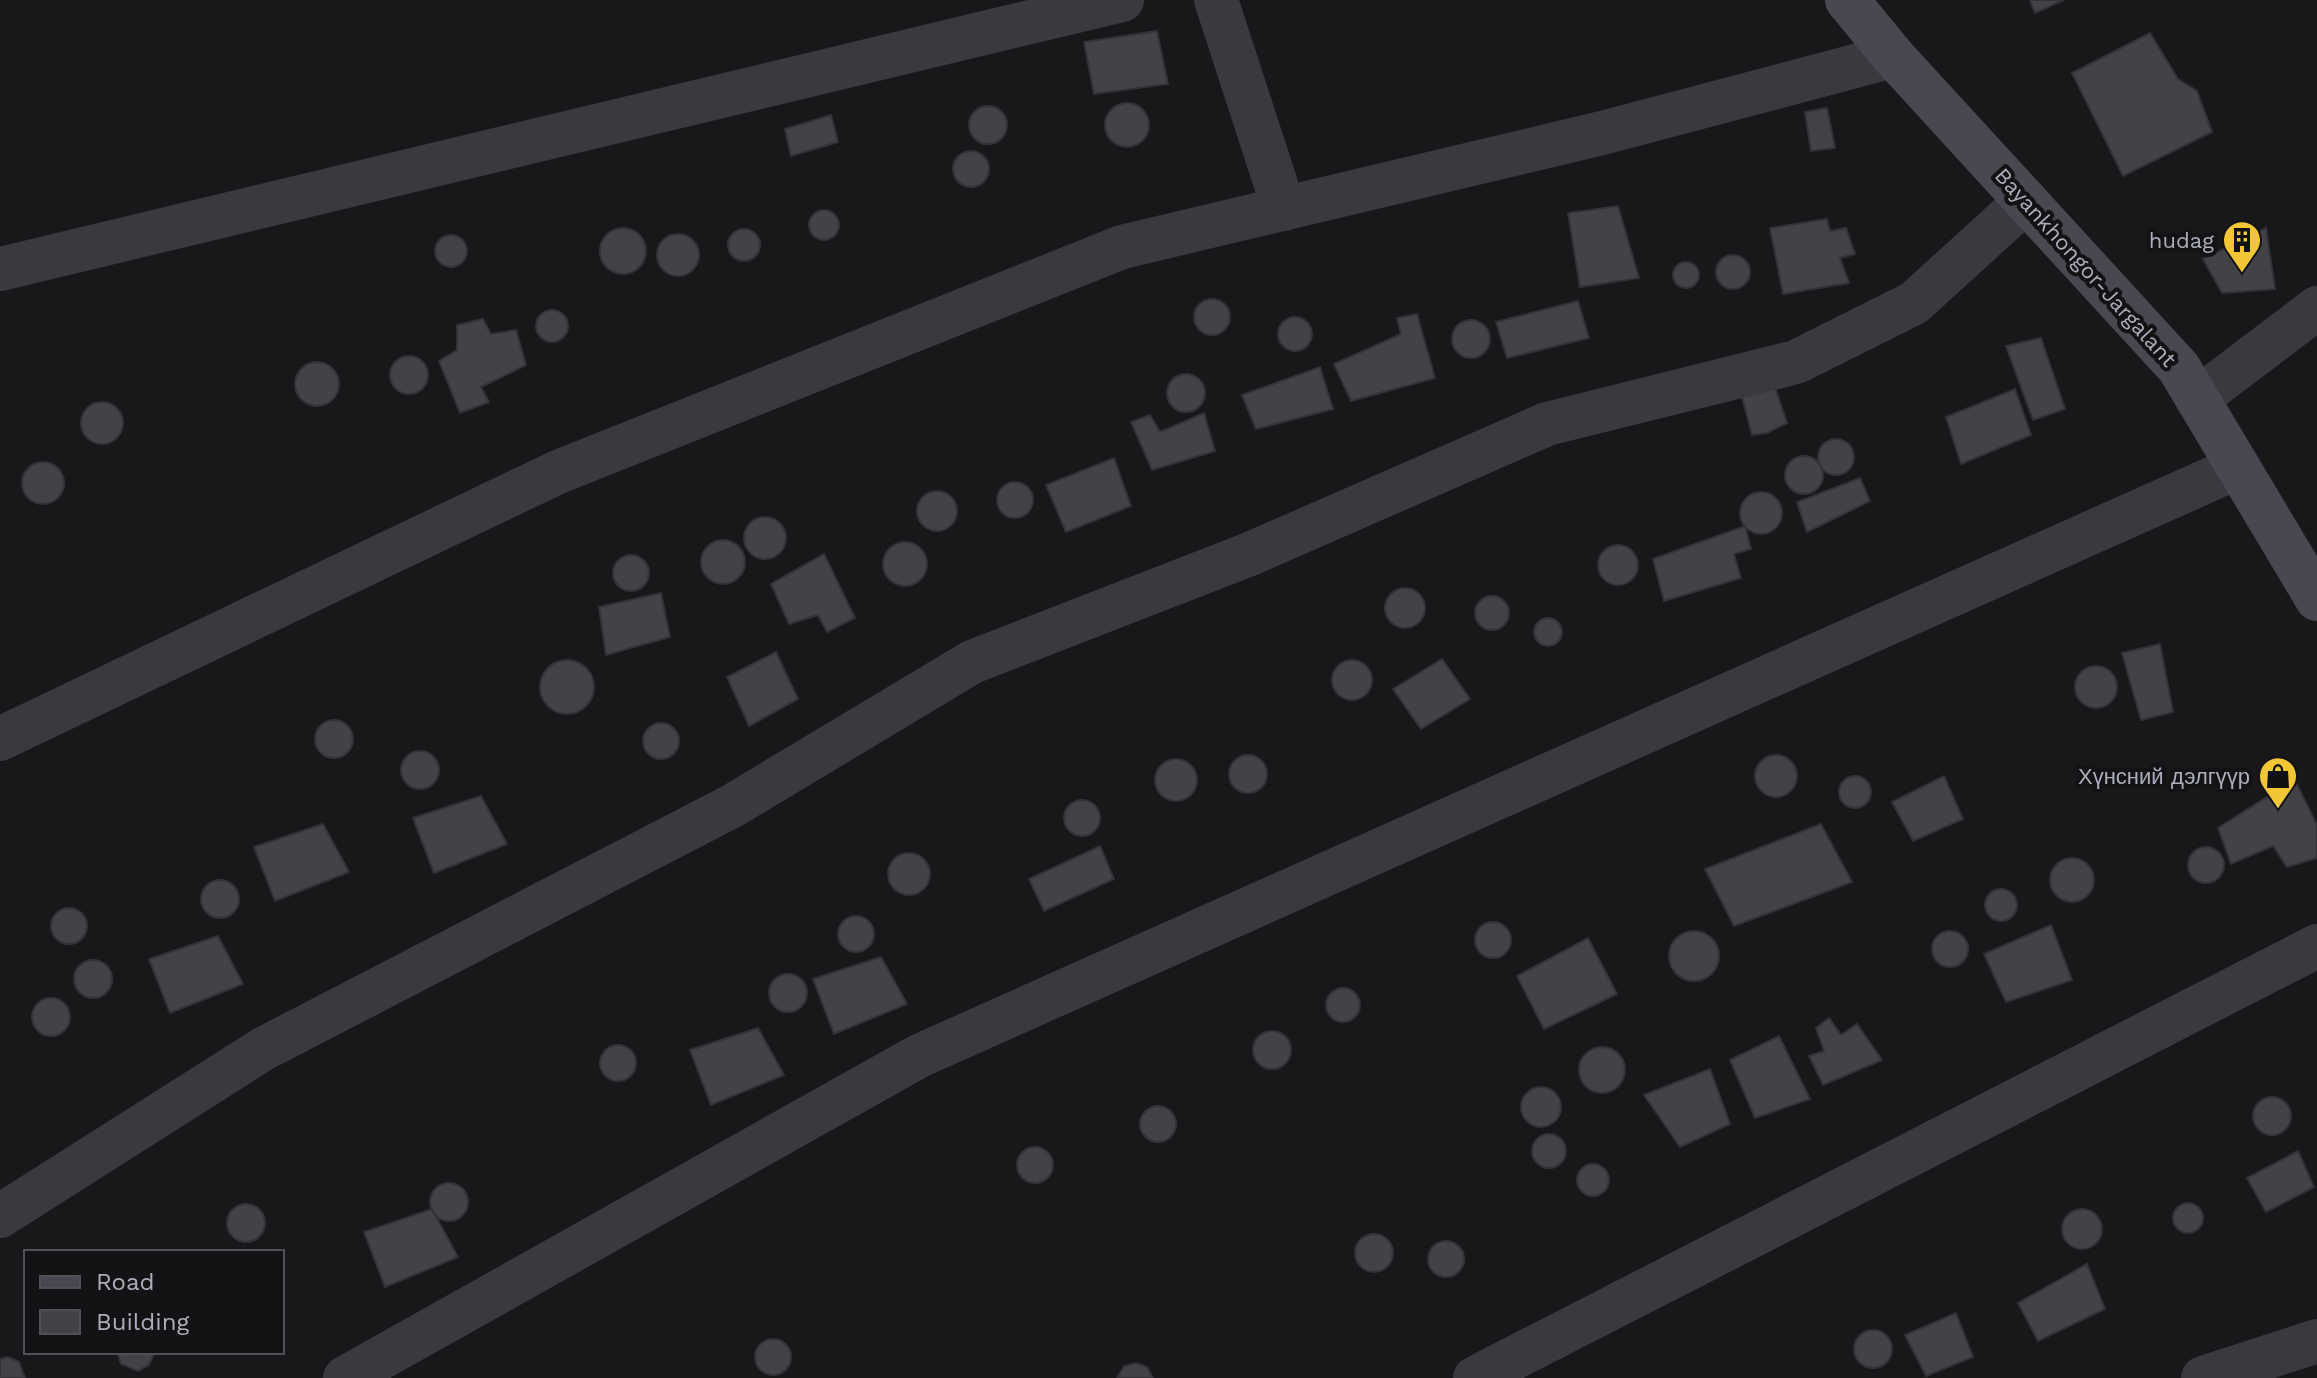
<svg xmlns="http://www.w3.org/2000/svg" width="2317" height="1378" font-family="'Work Sans',sans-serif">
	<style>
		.building { fill: #434347; stroke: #333236; stroke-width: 2 }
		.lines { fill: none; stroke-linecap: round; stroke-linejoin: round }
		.street { stroke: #393a40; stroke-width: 44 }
		.secondary { stroke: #474850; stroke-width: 44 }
		.labels { text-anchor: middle; stroke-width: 8; stroke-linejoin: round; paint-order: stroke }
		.poi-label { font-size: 22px; fill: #abaeba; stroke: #131316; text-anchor: end }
		.street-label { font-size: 22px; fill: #abaeba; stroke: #131316 }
	</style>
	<rect width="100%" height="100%" fill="#18181a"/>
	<path class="building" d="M2030,0H2064L2035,13Z
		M1157,31L1168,84L1094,94L1084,42Z
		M2150,33L2178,79L2197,91L2212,132L2123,176L2072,73Z
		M1105 125a22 22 0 1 1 44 0a22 22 0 1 1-44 0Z
		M969 125a19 19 0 1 1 38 0a19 19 0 1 1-38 0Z
		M1827,108L1835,148L1811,151L1805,112Z
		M831,115L838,142L791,156L785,129Z
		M953 169a18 18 0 1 1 36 0a18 18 0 1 1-36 0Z
		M1618,206L1639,278L1580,287L1568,213Z
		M809 225a15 15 0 1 1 30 0a15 15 0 1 1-30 0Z
		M1827,219L1830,231L1846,228L1855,254L1840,258L1849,283L1783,294L1770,228Z
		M600 251a23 23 0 1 1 46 0a23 23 0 1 1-46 0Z
		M2266,228L2275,289L2222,293L2203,259Z
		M728 245a16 16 0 1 1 32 0a16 16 0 1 1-32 0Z
		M657 255a21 21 0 1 1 42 0a21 21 0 1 1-42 0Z
		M435 251a16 16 0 1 1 32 0a16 16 0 1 1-32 0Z
		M1716 272a17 17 0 1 1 34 0a17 17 0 1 1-34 0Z
		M1673 275a13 13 0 1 1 26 0a13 13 0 1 1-26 0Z
		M1194 317a18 18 0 1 1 36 0a18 18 0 1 1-36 0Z
		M1578,301L1589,338L1507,358L1496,322Z
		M536 326a16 16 0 1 1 32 0a16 16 0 1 1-32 0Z
		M1417,314L1435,378L1351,401L1334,364L1401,334L1397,318Z
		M1278 334a17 17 0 1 1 34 0a17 17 0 1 1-34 0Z
		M483,319L491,334L516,330L526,365L481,387L489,402L460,413L439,361L457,350V325Z
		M1452 339a19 19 0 1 1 38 0a19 19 0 1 1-38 0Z
		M2041,338L2065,409L2033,420L2006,346Z
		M390 375a19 19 0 1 1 38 0a19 19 0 1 1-38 0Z
		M295 384a22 22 0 1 1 44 0a22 22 0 1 1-44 0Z
		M1320,367L1333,409L1256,429L1242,395Z
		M1167 393a19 19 0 1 1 38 0a19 19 0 1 1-38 0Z
		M1772,379L1787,423L1767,433L1752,435L1740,390Z
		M2015,389L2031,435L1961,464L1946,417Z
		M81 423a21 21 0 1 1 42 0a21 21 0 1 1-42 0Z
		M1204,413L1215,451L1152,470L1131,422L1150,415L1160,432Z
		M1818 457a18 18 0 1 1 36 0a18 18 0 1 1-36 0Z
		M1785 475a19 19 0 1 1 38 0a19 19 0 1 1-38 0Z
		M1114,458L1131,506L1066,532L1046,485Z
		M22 483a21 21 0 1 1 42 0a21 21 0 1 1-42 0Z
		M1860,478L1870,501L1807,532L1797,502Z
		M997 500a18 18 0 1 1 36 0a18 18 0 1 1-36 0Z
		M917 511a20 20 0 1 1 40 0a20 20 0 1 1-40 0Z
		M1740 513a21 21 0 1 1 42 0a21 21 0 1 1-42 0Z
		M744 538a21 21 0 1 1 42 0a21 21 0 1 1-42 0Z
		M1745,526L1751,549L1734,554L1741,578L1664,601L1653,559Z
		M701 562a22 22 0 1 1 44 0a22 22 0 1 1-44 0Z
		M883 564a22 22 0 1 1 44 0a22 22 0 1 1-44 0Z
		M1598 565a20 20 0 1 1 40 0a20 20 0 1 1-40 0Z
		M824,554L855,618L827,632L818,615L789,624L771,584Z
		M613 573a18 18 0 1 1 36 0a18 18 0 1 1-36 0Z
		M1385 608a20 20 0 1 1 40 0a20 20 0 1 1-40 0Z
		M661,593L670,637L606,655L599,607Z
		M1475 613a17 17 0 1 1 34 0a17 17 0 1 1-34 0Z
		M1534 632a14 14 0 1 1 28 0a14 14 0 1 1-28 0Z
		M2160,644L2173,712L2141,720L2122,653Z
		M776,652L798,699L749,726L727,677Z
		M1442,659L1470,699L1421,729L1393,689Z
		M1332 680a20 20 0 1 1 40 0a20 20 0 1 1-40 0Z
		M540 687a27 27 0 1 1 54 0a27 27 0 1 1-54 0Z
		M2075 687a21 21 0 1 1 42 0a21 21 0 1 1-42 0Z
		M315 739a19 19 0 1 1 38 0a19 19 0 1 1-38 0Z
		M643 741a18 18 0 1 1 36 0a18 18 0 1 1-36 0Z
		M401 770a19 19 0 1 1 38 0a19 19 0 1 1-38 0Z
		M1755 776a21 21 0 1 1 42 0a21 21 0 1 1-42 0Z
		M1229 774a19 19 0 1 1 38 0a19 19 0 1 1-38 0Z
		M1155 780a21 21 0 1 1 42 0a21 21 0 1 1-42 0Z
		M2286,762L2317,825V858L2287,867L2273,846L2231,864L2218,828L2270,795L2264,775Z
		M1839 792a16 16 0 1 1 32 0a16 16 0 1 1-32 0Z
		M1944,776L1963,819L1913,841L1892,802Z
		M481,796L507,844L434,873L413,818Z
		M1064 818a18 18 0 1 1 36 0a18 18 0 1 1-36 0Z
		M323,824L349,872L275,901L254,847Z
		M1821,824L1852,882L1734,926L1705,869Z
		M1100,846L1114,879L1044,911L1029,879Z
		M2188 865a18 18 0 1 1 36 0a18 18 0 1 1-36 0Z
		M888 874a21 21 0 1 1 42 0a21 21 0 1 1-42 0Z
		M2050 880a22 22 0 1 1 44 0a22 22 0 1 1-44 0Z
		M201 899a19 19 0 1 1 38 0a19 19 0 1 1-38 0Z
		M1985 905a16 16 0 1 1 32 0a16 16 0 1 1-32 0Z
		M51 926a18 18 0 1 1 36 0a18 18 0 1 1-36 0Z
		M838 934a18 18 0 1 1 36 0a18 18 0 1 1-36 0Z
		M1475 940a18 18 0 1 1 36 0a18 18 0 1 1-36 0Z
		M2051,925L2072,980L2006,1002L1984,954Z
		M1932 949a18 18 0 1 1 36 0a18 18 0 1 1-36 0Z
		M1669 956a25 25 0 1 1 50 0a25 25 0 1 1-50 0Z
		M218,936L243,984L170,1013L149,959Z
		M1588,938L1617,994L1544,1029L1517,976Z
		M881,957L907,1004L834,1034L813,979Z
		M74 979a19 19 0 1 1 38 0a19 19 0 1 1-38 0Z
		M769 993a19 19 0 1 1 38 0a19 19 0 1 1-38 0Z
		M1326 1005a17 17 0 1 1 34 0a17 17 0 1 1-34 0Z
		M32 1017a19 19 0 1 1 38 0a19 19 0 1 1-38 0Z
		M1829,1018L1841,1035L1857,1024L1882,1060L1823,1085L1809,1056L1824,1051L1816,1028Z
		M758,1028L784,1075L711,1105L690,1050Z
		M1253 1050a19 19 0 1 1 38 0a19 19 0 1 1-38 0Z
		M1779,1036L1810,1099L1755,1118L1730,1060Z
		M600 1063a18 18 0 1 1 36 0a18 18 0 1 1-36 0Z
		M1579 1070a23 23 0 1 1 46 0a23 23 0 1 1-46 0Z
		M1710,1069L1730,1124L1680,1147L1644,1095Z
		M1521 1107a20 20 0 1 1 40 0a20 20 0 1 1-40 0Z
		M2253 1116a19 19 0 1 1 38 0a19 19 0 1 1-38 0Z
		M1140 1124a18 18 0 1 1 36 0a18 18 0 1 1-36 0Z
		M1532 1151a17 17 0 1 1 34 0a17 17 0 1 1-34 0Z
		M1017 1165a18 18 0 1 1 36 0a18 18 0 1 1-36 0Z
		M2298,1151L2314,1187L2266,1212L2247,1178Z
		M1577 1180a16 16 0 1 1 32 0a16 16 0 1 1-32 0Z
		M430 1202a19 19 0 1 1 38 0a19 19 0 1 1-38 0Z
		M2173 1218a15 15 0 1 1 30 0a15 15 0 1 1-30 0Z
		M227 1223a19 19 0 1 1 38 0a19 19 0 1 1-38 0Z
		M432,1209L458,1257L385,1287L364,1232Z
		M2062 1229a20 20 0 1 1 40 0a20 20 0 1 1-40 0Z
		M1355 1253a19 19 0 1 1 38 0a19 19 0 1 1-38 0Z
		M1428 1259a18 18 0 1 1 36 0a18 18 0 1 1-36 0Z
		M2087,1264L2105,1309L2038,1341L2018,1303Z
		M1956,1313L1973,1357L1926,1376L1905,1335Z
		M1854 1349a19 19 0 1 1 38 0a19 19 0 1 1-38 0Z
		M755 1357a18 18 0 1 1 36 0a18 18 0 1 1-36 0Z
		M117,1352H154V1354L149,1365L138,1371L121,1364Z
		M8,1357L19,1362L25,1378H0V1359Z
		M1136,1363L1147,1367L1153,1378H1117L1124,1366Z"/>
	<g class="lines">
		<path class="street" d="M1216,0L1284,209
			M0,269L1122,0
			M2197,399L2317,308
			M0,739L558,472L1122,247L1602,133L1893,56
			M0,1216L263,1049L732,806L972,662L1250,554L1547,424L1796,362L1914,303L2026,201
			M345,1378L919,1056L2238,467
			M1475,1378L2317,946
			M2203,1378L2317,1341"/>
		<path class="secondary" d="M1847,0L1893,56L2179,368L2317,599"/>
	</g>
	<defs>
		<symbol id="building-pin" viewBox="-11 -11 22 30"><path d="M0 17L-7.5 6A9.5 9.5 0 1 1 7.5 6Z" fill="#f3c637" stroke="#131316"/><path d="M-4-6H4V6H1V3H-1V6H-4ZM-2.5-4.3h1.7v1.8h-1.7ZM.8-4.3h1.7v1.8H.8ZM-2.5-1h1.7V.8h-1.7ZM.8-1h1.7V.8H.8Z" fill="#111"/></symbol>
		<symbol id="shop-pin" viewBox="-11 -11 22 30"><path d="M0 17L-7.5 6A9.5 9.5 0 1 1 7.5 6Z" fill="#f3c637" stroke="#131316"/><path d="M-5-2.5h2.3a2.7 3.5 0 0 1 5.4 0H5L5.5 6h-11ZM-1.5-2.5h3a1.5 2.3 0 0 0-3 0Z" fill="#111"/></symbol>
	</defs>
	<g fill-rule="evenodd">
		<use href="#building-pin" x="2220" y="218" width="44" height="60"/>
		<use href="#shop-pin" x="2256" y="754" width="44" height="60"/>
	</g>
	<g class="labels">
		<g class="poi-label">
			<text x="2214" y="248">hudag</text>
			<text x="2250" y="784">Хүнсний дэлгүүр</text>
		</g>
		<g class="street-label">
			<text transform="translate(2086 267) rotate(48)" y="8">Bayankhongor-Jargalant</text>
		</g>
	</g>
	<rect x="24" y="1250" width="260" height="104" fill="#131316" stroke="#505158" stroke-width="2"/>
	<rect x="40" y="1276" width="40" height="12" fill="#474850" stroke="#505158" stroke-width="2"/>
	<text x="96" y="1290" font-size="24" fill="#abaeba">Road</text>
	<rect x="40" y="1310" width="40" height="24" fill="#434347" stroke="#505158" stroke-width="2"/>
	<text x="96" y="1330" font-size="24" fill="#abaeba">Building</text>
</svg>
